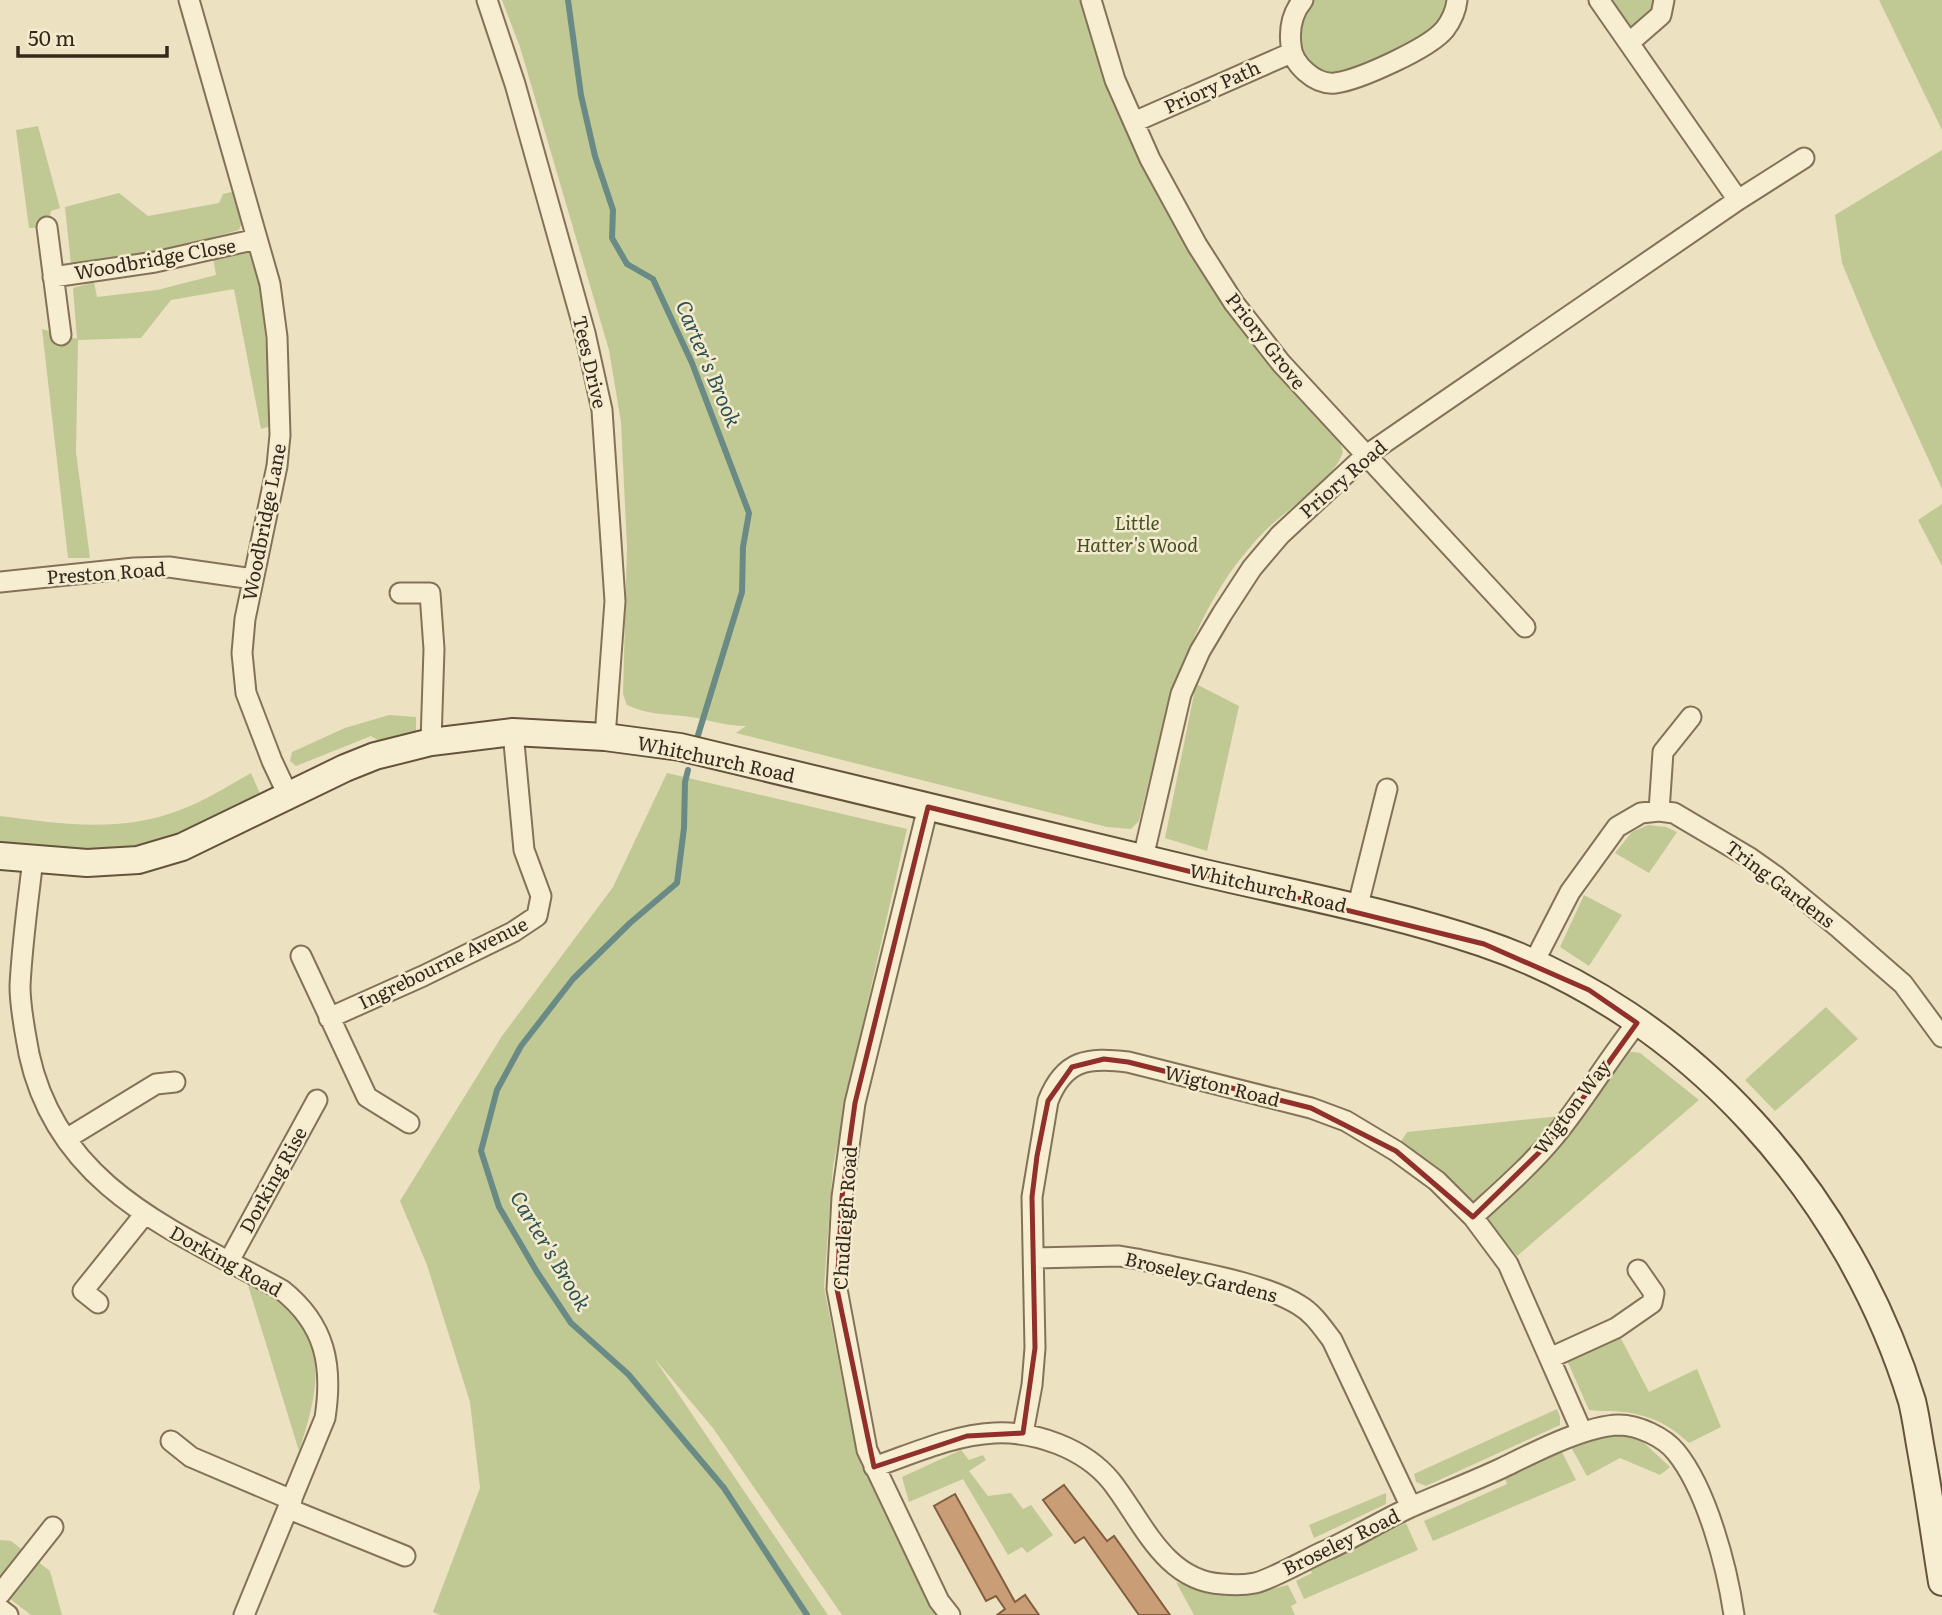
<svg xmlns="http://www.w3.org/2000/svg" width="1942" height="1615" font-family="Literata,serif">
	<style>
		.green { fill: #c0c994 }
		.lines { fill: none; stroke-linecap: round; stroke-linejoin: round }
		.stream { stroke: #6a8b85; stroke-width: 6 }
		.building { fill: #c99e77; stroke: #825e3f; stroke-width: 2 }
		.street-casing { stroke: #847258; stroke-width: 23 }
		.secondary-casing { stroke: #65533c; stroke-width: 30 }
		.street { stroke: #f7eed2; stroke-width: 19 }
		.secondary { stroke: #f7eed2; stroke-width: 26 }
		.marked { fill: none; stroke: #91302b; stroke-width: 5; stroke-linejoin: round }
		.labels { text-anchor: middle; stroke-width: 5; stroke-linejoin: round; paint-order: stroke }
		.street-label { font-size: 19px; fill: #34291c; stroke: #f4ebcf }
		.park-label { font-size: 19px; font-style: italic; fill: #425024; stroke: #f4ebcf }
		.water-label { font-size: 21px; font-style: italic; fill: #2c5353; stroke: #f4ebcf }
	</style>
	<rect width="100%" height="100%" fill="#ece1c0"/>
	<path class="green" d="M502,0H1082L1109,94L1146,173L1202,271L1234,318L1340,443L1343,452C1333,481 1291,506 1269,527C1258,537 1247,551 1237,563C1181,638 1161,732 1139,821L1131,829L1107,827L736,733L746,726C726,726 710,720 691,717C669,714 648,715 627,705L623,694L627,547L621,422L609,350L520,47Z
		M1303,0H1457L1432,40L1319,81L1290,40Z
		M1599,0H1664L1630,42Z
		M1879,0H1942V130Z
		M38,126L60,208L51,211L47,227L29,228L16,130Z
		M1942,150V489L1873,338L1842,263L1835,215Z
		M236,191L243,219L239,230L154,254L71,264L65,207L119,193L148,216L219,203L223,194Z
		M248,251L258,265L274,425L261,429L234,289L171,300L141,338L78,340L76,452L90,558H68L42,329L77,339L73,288L94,282L97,297L157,290L216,275L213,258Z
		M1942,504V566L1918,520Z
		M1196,684L1239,706L1207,851L1165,838Z
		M389,715L416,717V733L378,740L371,736L296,766L290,761L292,752L345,728Z
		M251,773L261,796L169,839L130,846L96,850L0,843V816C61,824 121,833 180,810C205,801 228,786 251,773Z
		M667,773L907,829L852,1071L833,1166L824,1287L857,1454L937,1615H842L713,1428L654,1358L828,1615H440L433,1612L480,1488L470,1402L427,1265L400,1201L502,1036L613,887Z
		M1648,825L1666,827L1677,832L1649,873L1615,853L1632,832Z
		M1584,895L1622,915L1589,966L1560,947Z
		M1826,1007L1858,1039L1775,1111L1745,1080Z
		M1626,1051L1640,1053L1699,1100L1517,1256L1469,1198L1399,1145L1407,1132L1570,1115Z
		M247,1282C262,1290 281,1297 293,1311C330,1352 314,1404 299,1451Z
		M1617,1331L1649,1392L1697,1369L1721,1427L1689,1443C1665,1421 1645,1413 1612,1411C1604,1411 1597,1411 1589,1410L1565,1356Z
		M1557,1409L1560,1417V1425L1426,1486L1416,1482L1414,1474Z
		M1617,1433L1642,1441L1670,1467L1660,1475L1620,1458L1587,1476L1571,1447L1594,1436Z
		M961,1450L969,1460L983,1455L986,1460L969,1471L988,1496L1011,1493L1023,1509L1031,1505L1053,1535L1027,1553L1022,1547L1008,1555L963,1479L909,1502L902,1477Z
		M1562,1452L1576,1480L1433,1541L1424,1521L1507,1484L1504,1476Z
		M1386,1493V1504L1314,1538L1309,1525Z
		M1406,1523L1418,1550L1304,1599L1296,1581L1312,1573L1309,1567Z
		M0,1540L11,1541L50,1571L62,1615H31L0,1591Z
		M1176,1582C1217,1596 1246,1596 1288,1585L1297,1603L1291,1606L1295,1615H1194Z"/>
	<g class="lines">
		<path class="stream" d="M568,0L581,95L595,156L613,210L612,238L627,264L653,279L692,363L749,513L743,547L742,592L695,745
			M688,770L685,782L684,828L677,883L630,923L573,979L521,1046L497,1090L481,1151L499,1207L537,1272L571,1323L628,1374L724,1488L807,1615"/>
	</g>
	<path class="building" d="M1064,1485L1107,1541L1114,1536L1170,1615H1139L1084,1537L1075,1543L1043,1500Z
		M955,1494L1015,1602L1025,1595L1039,1615H997L1005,1609L996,1596L986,1601L934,1506Z"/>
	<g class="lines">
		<defs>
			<path id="street" d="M189,0L270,284L277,337L280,435L277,466L245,619L242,653L246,693L272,761L288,795
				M487,0L515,84L585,333L602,410L615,601L605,737
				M1091,0L1115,80L1150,159L1197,245L1234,303L1281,363L1525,627
				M1303,0C1292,13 1289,28 1291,45C1292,64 1315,85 1335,83C1359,80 1430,48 1445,29C1451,21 1456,10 1457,0
				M1599,0L1738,200
				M1630,42L1661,15L1664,0
				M1134,122L1291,53
				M47,227L61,335
				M53,277L155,262L257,239
				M0,582L134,568L169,567L253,579
				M400,593H430L434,649L431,742
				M928,807L855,1103L842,1197L837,1289L867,1450L939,1601L950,1615
				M1659,811L1663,752L1691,717
				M1143,858L1181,694L1200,651L1222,614L1252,568L1280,535L1365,456L1738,200L1804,158
				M33,859C28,901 22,944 20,986C20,1009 25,1031 29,1054C58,1188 175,1231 282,1290C326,1325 333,1366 325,1418L244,1615
				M1357,909L1387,789
				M301,956L367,1097L409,1123
				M1533,964L1570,892L1617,827L1641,813L1659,811L1674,813L1750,858L1777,877L1840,929L1903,984L1942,1037
				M329,1018L423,976L513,932L537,916L541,896L524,850L513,732
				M66,1139L156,1084L175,1082
				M1473,1217C1501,1191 1530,1166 1554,1137C1584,1101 1608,1059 1637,1023
				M1035,1258L1119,1256L1137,1259C1183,1270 1261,1281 1299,1305C1313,1313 1322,1327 1332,1340L1411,1507
				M229,1261L317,1100
				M98,1303L83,1291L144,1215
				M1550,1358L1616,1328L1652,1303L1654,1293L1638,1270
				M1023,1433L1032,1385L1035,1348L1032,1197L1048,1101C1064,1060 1087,1057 1128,1062L1311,1108L1346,1121L1396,1151L1437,1181L1473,1217L1508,1264L1582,1432
				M171,1441L191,1457L292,1500
				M874,1467C912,1454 953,1435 994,1433C1035,1431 1084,1448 1111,1481C1142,1520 1164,1581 1222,1584C1232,1585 1245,1585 1255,1583C1273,1579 1310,1557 1329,1549C1357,1536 1383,1520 1411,1507C1441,1494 1472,1482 1502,1468C1533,1453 1584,1426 1619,1425C1638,1425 1664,1437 1676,1452C1707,1490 1727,1567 1734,1615
				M289,1509L405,1556
				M0,1594L53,1527
				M0,1609L8,1615"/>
			<path id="secondary" d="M0,856L87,863L138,860L182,847L345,768L375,756L431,742L513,732L605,737L680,747C853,788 1026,830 1200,872C1294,894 1391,912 1483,943C1689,1013 1849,1195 1912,1401C1916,1417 1918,1434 1921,1450C1929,1494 1935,1538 1942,1582"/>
		</defs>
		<use href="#street" class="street-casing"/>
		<use href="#secondary" class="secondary-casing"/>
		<use href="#street" class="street"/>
		<use href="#secondary" class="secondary"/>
	</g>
	<path class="marked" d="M928,807L1484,944L1589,990L1637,1023L1555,1137L1473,1217L1396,1151L1311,1108L1128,1062L1104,1059L1072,1067L1048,1101L1037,1156L1032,1197L1035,1348L1023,1433L967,1436L874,1467L837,1289L842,1197L855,1103Z"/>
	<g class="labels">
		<g class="street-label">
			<text transform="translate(1212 87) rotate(-24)" y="7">Priory Path</text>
			<text transform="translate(155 259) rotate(-10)" y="7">Woodbridge Close</text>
			<text transform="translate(1266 341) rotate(52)" y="7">Priory Grove</text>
			<text transform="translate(590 362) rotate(77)" y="7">Tees Drive</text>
			<text transform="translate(1343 479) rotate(-41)" y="7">Priory Road</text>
			<text transform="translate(264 522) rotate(-79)" y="7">Woodbridge Lane</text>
			<text transform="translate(106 573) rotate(-4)" y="7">Preston Road</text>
			<text transform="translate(716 759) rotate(12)" y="7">Whitchurch Road</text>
			<text transform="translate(1780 884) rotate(37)" y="7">Tring Gardens</text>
			<text transform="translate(1268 888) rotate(13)" y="7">Whitchurch Road</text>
			<text transform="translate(443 963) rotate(-26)" y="7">Ingrebourne Avenue</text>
			<text transform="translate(1222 1086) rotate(14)" y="7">Wigton Road</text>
			<text transform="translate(1572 1107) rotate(-53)" y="7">Wigton Way</text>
			<text transform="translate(273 1180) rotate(-61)" y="7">Dorking Rise</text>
			<text transform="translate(845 1218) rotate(-86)" y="7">Chudleigh Road</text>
			<text transform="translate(226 1261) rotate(29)" y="7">Dorking Road</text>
			<text transform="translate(1201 1277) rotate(14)" y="7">Broseley Gardens</text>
			<text transform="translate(1341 1542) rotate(-26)" y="7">Broseley Road</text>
		</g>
		<g class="park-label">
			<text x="1137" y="530">Little<tspan x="1137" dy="22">Hatter's Wood</tspan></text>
		</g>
		<g class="water-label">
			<text transform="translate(708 364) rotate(67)" y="7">Carter's Brook</text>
			<text transform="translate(550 1251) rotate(59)" y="7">Carter's Brook</text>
		</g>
	</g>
	<path d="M18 46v10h149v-10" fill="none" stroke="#34291c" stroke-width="3.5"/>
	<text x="28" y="46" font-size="21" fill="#34291c" stroke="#f4ebcf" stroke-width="5" paint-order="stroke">50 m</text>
</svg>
